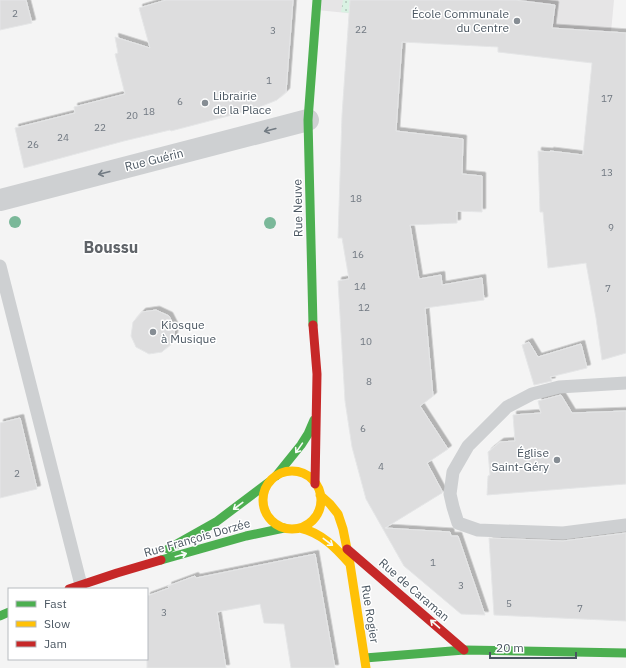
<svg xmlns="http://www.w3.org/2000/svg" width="626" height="668" font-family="'IBM Plex Sans',sans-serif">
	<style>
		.education { fill: #e6e5e6 }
		.grass { fill: url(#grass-dots) }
		.building { fill: #ddddde; stroke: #e5e6e7; filter: url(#shadow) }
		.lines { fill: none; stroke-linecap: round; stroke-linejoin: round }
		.lane { stroke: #ced0d2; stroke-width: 13 }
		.street { stroke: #ced0d2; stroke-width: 22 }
		.fast { stroke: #4caf50; stroke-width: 9 }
		.slow { stroke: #ffc107; stroke-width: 9 }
		.jam { stroke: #c62828; stroke-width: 9 }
		.tree { fill: #7ab899 }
		.oneway { stroke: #727b83 }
		.oneway2 { stroke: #f6fbf6 }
		.poi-dot { fill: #868d94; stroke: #fff; stroke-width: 1.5 }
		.labels { text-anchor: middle; stroke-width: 3; stroke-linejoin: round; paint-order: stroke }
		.number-label { font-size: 10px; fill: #707881 }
		.poi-label { font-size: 12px; fill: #4a5661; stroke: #fff; text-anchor: end }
		.street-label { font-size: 12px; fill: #4a5661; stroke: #fff }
		.district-label { font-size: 16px; font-weight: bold; fill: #5f6368; stroke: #fff }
	</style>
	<defs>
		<pattern id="grass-dots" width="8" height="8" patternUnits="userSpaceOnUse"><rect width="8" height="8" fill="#d9f2e3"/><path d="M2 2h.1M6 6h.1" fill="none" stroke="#b2c7bb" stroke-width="1.8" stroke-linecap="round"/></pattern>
		<filter id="shadow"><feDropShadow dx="3.5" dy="-3.5" stdDeviation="0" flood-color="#0004"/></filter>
	</defs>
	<rect width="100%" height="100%" fill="#f4f4f4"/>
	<path class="education" d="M317,0H614L610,43L495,28L317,10Z"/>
	<path class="grass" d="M343,0H368L367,15L341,12Z"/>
	<path class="building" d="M0,0H26L32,23L0,30Z
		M166,0H293L286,92L277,100L255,109L171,131L170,130L124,141L24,168L15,128L75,113L74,107L125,94L115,54L118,53L115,37L150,48L139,8Z
		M350,0H515L555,5L552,28L626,33V353L602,360L596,318L586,263L548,268L543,212H540L538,151L550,152V151L583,155L592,63L498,52V47L402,42L396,131L463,139L462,174L482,176V212L457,211V223L410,225L419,279L441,275L442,285L482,278L484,300L425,308L433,396L420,406L448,449L427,463L442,491V493L385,528L450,532L451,536H458L485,615L461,614L404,566L366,499L352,447L345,401L338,281L349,279L342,238H338L342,115Z
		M156,310L169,316L175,328L173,342L162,352L149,354L136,347L131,336L133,322L142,312Z
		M529,342L538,357L581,344L587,368L550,377L552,381L534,385L522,345Z
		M561,395L572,413L626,411V484L487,495L488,476L490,475L488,452L500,442L515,441L513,415L541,413L538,401Z
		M20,418L37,489L0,498V423Z
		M626,533V621L494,615L489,538L563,541Z
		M315,554L335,668H291L284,624L264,623L260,604L217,612L226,668H147V596L169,588L168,586L195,576L196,578Z"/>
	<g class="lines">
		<path class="lane" d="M0,266L81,585
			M626,383L559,387L532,394L507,407L468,446L453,472L450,494L453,507L458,523L478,530L563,533L626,525"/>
		<path class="street" d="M0,200L308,120"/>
		<path class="fast" d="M313,325L308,120L317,0
			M276,476L301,445L308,434L314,420
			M168,549L216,522L269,482
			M161,560L246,536L284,528
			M0,616L9,612
			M365,658L464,650L626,653"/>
		<path class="slow" d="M263 500a29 29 0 1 1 58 0a29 29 0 1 1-58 0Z
			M320,495L330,504L338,514L343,529L350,564L366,668
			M300,528C322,533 336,548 350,564"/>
		<path class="jam" d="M313,325L317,374L315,484
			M347,549L464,650
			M69,589L117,573L161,560"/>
	</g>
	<g class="tree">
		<circle cx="15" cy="222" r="6"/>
		<circle cx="270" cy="223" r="6"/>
	</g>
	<defs><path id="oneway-shaft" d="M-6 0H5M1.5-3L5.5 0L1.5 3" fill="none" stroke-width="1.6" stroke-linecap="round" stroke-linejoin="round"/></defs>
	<g class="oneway">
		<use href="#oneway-shaft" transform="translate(270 130) rotate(166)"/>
		<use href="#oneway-shaft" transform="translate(104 173) rotate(166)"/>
	</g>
	<g class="oneway2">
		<use href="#oneway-shaft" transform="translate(299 448) rotate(125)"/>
		<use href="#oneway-shaft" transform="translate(238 506) rotate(143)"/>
		<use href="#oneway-shaft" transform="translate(328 542) rotate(37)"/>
		<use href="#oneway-shaft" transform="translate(181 555) rotate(-16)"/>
		<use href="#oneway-shaft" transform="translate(435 624) rotate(-139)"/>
	</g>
	<g class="poi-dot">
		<circle cx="517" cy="21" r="4"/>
		<circle cx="205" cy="103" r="4"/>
		<circle cx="153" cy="332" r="4"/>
		<circle cx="557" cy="460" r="4"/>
	</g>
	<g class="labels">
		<g class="number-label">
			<text x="15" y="17">2</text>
			<text x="361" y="33">22</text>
			<text x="273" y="34">3</text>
			<text x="269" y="84">1</text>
			<text x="607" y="102">17</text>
			<text x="180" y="105">6</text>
			<text x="149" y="115">18</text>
			<text x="132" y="119">20</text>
			<text x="100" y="131">22</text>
			<text x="63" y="141">24</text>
			<text x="33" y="148">26</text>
			<text x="607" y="176">13</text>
			<text x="356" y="202">18</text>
			<text x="611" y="231">9</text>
			<text x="358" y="258">16</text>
			<text x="360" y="290">14</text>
			<text x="608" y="292">7</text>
			<text x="364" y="311">12</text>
			<text x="366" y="345">10</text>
			<text x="369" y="385">8</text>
			<text x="363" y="432">6</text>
			<text x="381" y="470">4</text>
			<text x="17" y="477">2</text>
			<text x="433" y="566">1</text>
			<text x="461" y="589">3</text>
			<text x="509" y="607">5</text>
			<text x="580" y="612">7</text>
			<text x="164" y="616">3</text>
		</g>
		<g class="poi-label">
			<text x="509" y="18">École Communale<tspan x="509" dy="14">du Centre</tspan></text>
			<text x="213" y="100" text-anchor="start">Librairie<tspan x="213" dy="14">de la Place</tspan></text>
			<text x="161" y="329" text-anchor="start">Kiosque<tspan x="161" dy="14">à Musique</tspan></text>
			<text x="549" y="457">Église<tspan x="549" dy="14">Saint-Géry</tspan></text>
		</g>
		<g class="street-label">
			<text transform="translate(154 160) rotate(-14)" y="4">Rue Guérin</text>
			<text transform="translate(298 208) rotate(-91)" y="4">Rue Neuve</text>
			<text transform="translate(197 538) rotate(-16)" y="4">Rue François Dorzée</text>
			<text transform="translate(414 590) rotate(41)" y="4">Rue de Caraman</text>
			<text transform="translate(370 614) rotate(81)" y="4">Rue Rogier</text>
		</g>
		<g class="district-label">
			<text x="111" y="253">Boussu</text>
		</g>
	</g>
	<rect x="8" y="588" width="140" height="72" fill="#ffffff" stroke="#b7bbc0"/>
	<rect x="16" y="601" width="20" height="6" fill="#4caf50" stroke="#b7bbc0"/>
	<text x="44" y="608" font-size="12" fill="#4a5661">Fast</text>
	<rect x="16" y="621" width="20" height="6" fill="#ffc107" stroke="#b7bbc0"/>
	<text x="44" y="628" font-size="12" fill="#4a5661">Slow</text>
	<rect x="16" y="641" width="20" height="6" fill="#c62828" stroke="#b7bbc0"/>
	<text x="44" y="648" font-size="12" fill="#4a5661">Jam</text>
	<path d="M490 652v6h86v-6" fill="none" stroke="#4a5661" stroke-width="2"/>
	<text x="496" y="652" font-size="12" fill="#4a5661" stroke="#ffffff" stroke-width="3" paint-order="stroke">20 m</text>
</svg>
